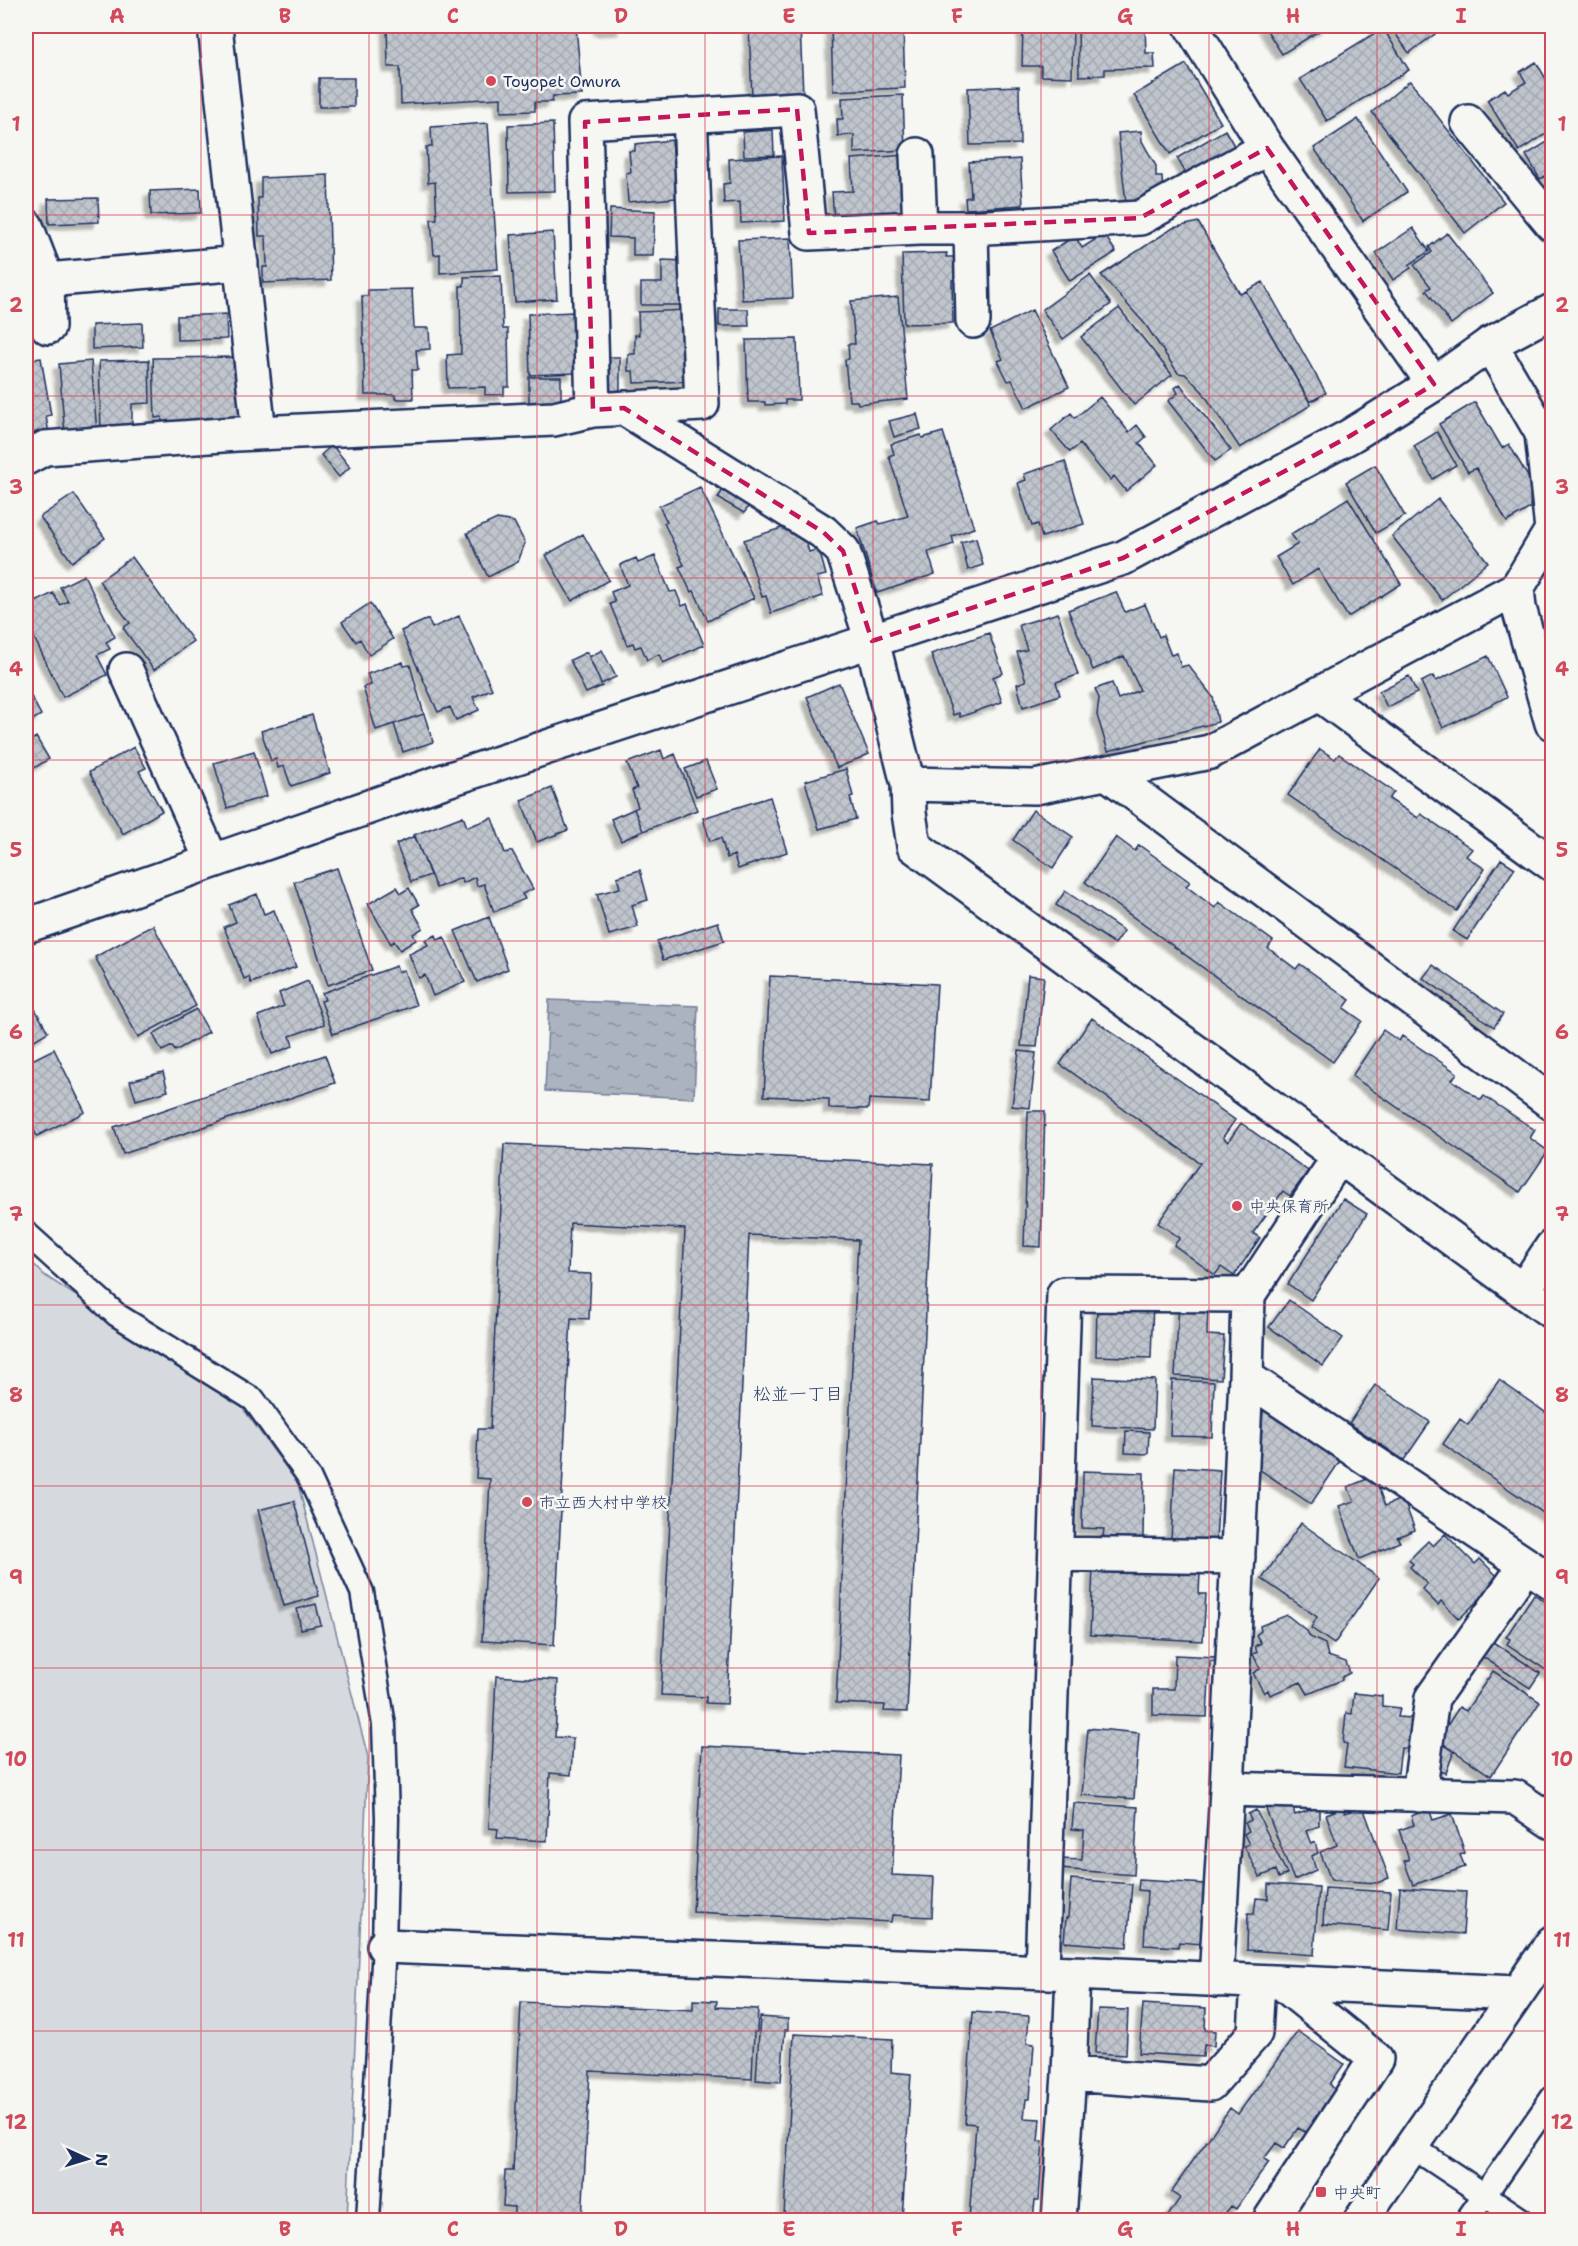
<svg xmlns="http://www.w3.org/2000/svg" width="1578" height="2246" font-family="'Shantell Sans','Klee One',sans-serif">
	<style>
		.garden { fill: #d6d9dd; stroke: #78849e; stroke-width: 1.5 }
		.water { fill: url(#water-ripples); stroke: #717e99; stroke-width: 1.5 }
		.building { fill: url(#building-cross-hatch); stroke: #1b2f5e; stroke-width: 1.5; filter: url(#shadow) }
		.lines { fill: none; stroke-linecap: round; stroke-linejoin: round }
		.service-casing { stroke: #1b2f5e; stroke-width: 27 }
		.minor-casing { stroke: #1b2f5e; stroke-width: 38 }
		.tertiary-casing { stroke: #1b2f5e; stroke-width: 38 }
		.service { stroke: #f6f6f2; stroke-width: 22 }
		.minor { stroke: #f6f6f2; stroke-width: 33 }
		.tertiary { stroke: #f6f6f2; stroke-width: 33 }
		.marked { fill: none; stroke: #c2185b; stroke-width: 4.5; stroke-dasharray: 12 8; stroke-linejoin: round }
		.grid { fill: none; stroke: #d1495b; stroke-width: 1.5; stroke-opacity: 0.55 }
		.poi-dot { fill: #d1495b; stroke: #f6f6f2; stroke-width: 2 }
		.labels { text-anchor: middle; stroke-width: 5; stroke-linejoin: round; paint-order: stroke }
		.poi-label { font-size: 16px; fill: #1b2f5e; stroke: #f6f6f2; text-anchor: start }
		.neighbourhood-label { font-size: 18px; fill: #1b2f5e; stroke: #f6f6f2 }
		.neatline { fill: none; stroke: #d1495b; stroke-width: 2 }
		.grid-label { font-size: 20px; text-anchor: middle; font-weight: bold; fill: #d1495b }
	</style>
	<defs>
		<pattern id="water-ripples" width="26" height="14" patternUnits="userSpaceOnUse" patternTransform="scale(1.5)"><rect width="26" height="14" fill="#abb2c0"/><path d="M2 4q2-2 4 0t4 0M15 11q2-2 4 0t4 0" fill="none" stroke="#8a919f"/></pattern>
		<pattern id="building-cross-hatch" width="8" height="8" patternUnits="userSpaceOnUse" patternTransform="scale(1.5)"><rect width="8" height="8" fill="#c0c4cd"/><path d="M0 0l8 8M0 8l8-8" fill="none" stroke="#a4a9b2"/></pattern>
		<filter id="shadow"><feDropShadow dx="-5.5" dy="5.5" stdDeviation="1.5" flood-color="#0004"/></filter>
	</defs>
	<rect width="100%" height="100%" fill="#f6f6f2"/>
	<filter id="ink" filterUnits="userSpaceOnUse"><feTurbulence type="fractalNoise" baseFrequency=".0167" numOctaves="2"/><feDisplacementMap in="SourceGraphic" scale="12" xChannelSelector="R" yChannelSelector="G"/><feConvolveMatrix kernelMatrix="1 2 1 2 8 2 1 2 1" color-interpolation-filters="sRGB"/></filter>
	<g filter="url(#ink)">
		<path class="garden" d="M26,1256L44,1275L239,1403L298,1484L368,1757L347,2220H26Z"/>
		<path class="water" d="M549,1000L698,1006L694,1098L545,1091Z"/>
		<path class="building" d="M387,26H576L582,95L553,96L552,102H535V111L501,112V98L401,104L400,67H388Z
			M599,26H623V29L600,30Z
			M749,26H800L803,94L752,97Z
			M831,26H903L905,88L833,91Z
			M1023,26H1073L1072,77L1041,76V66H1022Z
			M1078,26H1145L1146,53H1154L1155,68L1105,69V75L1079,76Z
			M1264,26H1327L1282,54Z
			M1390,26H1429L1435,34L1409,53Z
			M1383,28L1409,70L1327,121L1300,79Z
			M1536,62L1552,89V130L1519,151L1487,100L1505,89L1508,93L1526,82L1520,72Z
			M1186,64L1221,123L1170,154L1134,95Z
			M319,78H354V107H319Z
			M1410,81L1504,202L1465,233L1372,112Z
			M1019,86L1020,144L970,145L968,88Z
			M903,95L905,150L854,153V135L838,136L837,119H843L842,98Z
			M1358,119L1407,192L1363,221L1314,148Z
			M488,123L498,269L440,273V254L434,255L431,219H437L435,182L428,183L426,147H432L431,127Z
			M553,123L555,191L509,192L508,125Z
			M773,130L774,155L744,156L743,132Z
			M1225,130L1236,149L1188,177L1177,158Z
			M1141,131L1142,141L1156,166V177H1162L1163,192L1126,203L1118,133Z
			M1552,139V184L1547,175L1540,179L1526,155Z
			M672,140L677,198L628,202L626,173L631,172L629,151H635V144Z
			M907,155L910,205L902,216L834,220L832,192L853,191L851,159Z
			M782,156L785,221L741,223L740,202L724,203L723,184L730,183L729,159Z
			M1020,159L1023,205L966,209L965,198L971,197L969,162Z
			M328,175L331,280L263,283V267H267L266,236H259L258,198H261V178Z
			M200,189L201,213L151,215L150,191Z
			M98,198L99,222L49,224L48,199Z
			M610,209L655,211L653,256H633V238L609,237Z
			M1198,222L1240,294L1246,291L1311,405L1240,448L1202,391L1185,374L1178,373L1145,324L1101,275L1173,228Z
			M1413,228L1429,251L1409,265L1411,268L1393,280L1376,253Z
			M553,232L557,299L515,302L510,235Z
			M1447,233L1493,293L1451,324L1426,290L1431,287L1414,265L1432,252L1429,247Z
			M1104,234L1116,252L1070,281L1051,251L1075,236L1082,248Z
			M790,238L793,298L742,300L738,240Z
			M947,253L946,257H955L956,279L952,280L953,323L904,324L902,254Z
			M662,260L687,261L688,305H641V283H662Z
			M1090,275L1111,304L1063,339L1042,310Z
			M501,276L503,329H508L509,387H504V395H485V387L448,388L447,355L461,354L460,286H464V277Z
			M1263,282L1326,393L1310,402L1246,291Z
			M412,289L414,328H429L430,349L416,350L418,370H412L413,399H395V395H365L362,296H368V290Z
			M898,297L908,399L858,404L857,401H849L845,360L849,359L848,344H855L851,301Z
			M1119,308L1172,375L1134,405L1081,337Z
			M719,309H748L749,326H719Z
			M689,310L691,381L634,383L633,371H628V354H635V335H639L638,312Z
			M1032,310L1069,387L1026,408L1012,380L1008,381L998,361L1003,359L990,331Z
			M573,312L575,373L530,375L528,314Z
			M226,314L227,339L177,340V316Z
			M26,320H28L29,345H26Z
			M142,323L143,347L92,349V325Z
			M797,339L799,400H785V404L765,405V402H748L746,340Z
			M237,357L245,427L162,426V417L155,418L153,358Z
			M602,357H620V392L603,393Z
			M41,358L51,415L46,416L49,434L26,438V360Z
			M149,360L150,403L132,404V429L101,431L99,361Z
			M91,361L97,433L65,436L59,364Z
			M529,377H561V403H529Z
			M1180,384L1231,450L1215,461L1168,401L1178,393L1175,388Z
			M1100,397L1129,432L1137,425L1146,437L1139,443L1157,465L1126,491L1114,476L1110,480L1080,444L1070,452L1051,430L1071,413L1075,418Z
			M1475,402L1502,448L1509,444L1531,482L1530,508L1507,522L1476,468L1468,472L1439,424Z
			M917,414L921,429L894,437L889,421Z
			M943,432L974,528L952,536L954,544L928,552L935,574L877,593L857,528L878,521L880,524L908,516L889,456L894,454L891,444L921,435L922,438Z
			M1437,432L1456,465L1433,479L1414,446Z
			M332,445L350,467L339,477L321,455Z
			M1065,461L1084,524L1042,537L1038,524L1032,526L1018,483L1026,480L1024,474Z
			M1375,465L1405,516L1376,533L1346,482Z
			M725,486L752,502L744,513L718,498Z
			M700,487L754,598L708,621L694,591L691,592L679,567L684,565L664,523L667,522L659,506Z
			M74,494L105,538L72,562L40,517Z
			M1348,498L1401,584L1348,617L1318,569L1293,585L1276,557L1298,544L1291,534Z
			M1438,499L1488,562L1442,600L1392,536Z
			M497,519L514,522L525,543L518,562L488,577L467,533Z
			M791,525L794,535L803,532L809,552L819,549L826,575L817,577L823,596L771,613L766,596L762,597L744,540Z
			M583,534L609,580L572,601L546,555Z
			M976,538L983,565L968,570L961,542Z
			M655,556L670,592L676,591L682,606L687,604L704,645L663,663L659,654L647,660L641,646L635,648L633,643L627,645L610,604L615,602L611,592L628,585L620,565L636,558L638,563Z
			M132,557L193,641L154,670L123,628L130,623L99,581Z
			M84,575L115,637L106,642L110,649L97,655L107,675L63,697L26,621V607L53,593L60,605L68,601L60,587Z
			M1116,592L1125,612L1145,604L1159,637L1163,635L1171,655L1177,653L1181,667L1188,665L1213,697L1218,722L1108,751L1097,715L1099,698L1095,689L1112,683L1118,699L1140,690L1124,656L1093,670L1068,610Z
			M370,603L393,639L369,655L360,639L356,642L342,622Z
			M1058,613L1078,675L1056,682L1060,695L1023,707L1017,684L1026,681L1017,652L1027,650L1019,625Z
			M459,616L492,689L473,697L479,710L456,720L450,707L438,712L401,631L428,619L432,628Z
			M989,633L1003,673L993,677L1002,702L960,717L959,713L953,715L931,654Z
			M602,650L616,677L601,684L589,657Z
			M587,652L602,686L586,693L570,660Z
			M1488,656L1507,697L1443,728L1421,682L1433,676L1436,681Z
			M403,662L404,666L410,665L424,714L376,730L363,687L371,685L367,674Z
			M1409,676L1417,693L1387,707L1379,691Z
			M839,683L869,754L837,768L807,697Z
			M26,687L41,715L26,724Z
			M424,714L433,742L403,752L394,724Z
			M312,715L330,773L291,786L284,766L278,768L276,759L271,761L261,731Z
			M36,737L49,759L26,773V744Z
			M134,747L146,768L139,771L162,811L123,834L89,772Z
			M1320,749L1335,759L1339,754L1394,792L1389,799L1418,818L1421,814L1472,849L1466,856L1485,869L1457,911L1288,795Z
			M661,750L664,759L675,754L697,810L643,831L634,809L638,807L632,790L637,788L627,763Z
			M254,751L267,796L227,808L214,763Z
			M706,761L717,789L696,796L685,769Z
			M846,769L853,796L850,797L856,819L819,829L805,781Z
			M552,788L568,830L537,842L521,800Z
			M770,797L787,852L738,869L734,855L727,858L721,838L710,841L703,818Z
			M634,809L643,831L621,841L611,819Z
			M1033,810L1073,837L1053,868L1013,840Z
			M463,816L467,827L492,818L505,853L512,851L533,889L522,894L525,899L494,912L484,884L477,886L475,877L463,883L461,878L436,888L414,835Z
			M415,836L430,875L411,882L396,844Z
			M1116,837L1135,851L1139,845L1190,882L1186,886L1215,908L1219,902L1273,941L1268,948L1296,969L1300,964L1350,1000L1344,1008L1362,1021L1333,1062L1085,882Z
			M1501,859L1515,868L1467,940L1453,931Z
			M337,868L372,970L328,985L294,882Z
			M640,870L648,900L632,905L638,927L609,935L597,894L620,888L617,877Z
			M397,887L401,893L409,888L419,905L412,909L423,928L413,934L416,940L400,950L394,941L391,944L368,904Z
			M1065,891L1124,931L1115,944L1056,905Z
			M257,894L264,914L274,910L296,967L251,983L249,977L244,979L224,927L236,922L229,905Z
			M489,917L508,969L477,982L455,931Z
			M718,922L724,941L663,960L657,941Z
			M153,925L196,1006L138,1037L95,957Z
			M436,935L438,940L444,937L465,982L433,996L425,975L419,978L409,954L428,945L425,940Z
			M1433,965L1503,1014L1494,1027L1423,978Z
			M396,966L398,972L404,970L416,1005L333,1034L321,1001L325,1000L322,993Z
			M1028,975L1044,977L1037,1047L1021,1046Z
			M770,976L937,984L930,1102L869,1099L868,1109L829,1108V1099L764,1096Z
			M308,981L324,1024L290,1036L293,1046L272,1054L258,1016L284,1006L279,993Z
			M26,993L48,1032L26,1045Z
			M196,1009L209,1032L175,1051L172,1046L162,1051L153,1034Z
			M1092,1018L1235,1120L1223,1137L1228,1142L1241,1123L1308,1171L1290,1196L1283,1191L1253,1233L1260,1238L1234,1276L1221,1267L1215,1275L1174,1245L1180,1238L1158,1223L1200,1163L1060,1064Z
			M1383,1030L1399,1041L1402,1036L1457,1073L1452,1080L1481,1100L1484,1096L1535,1130L1530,1138L1548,1151L1520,1192L1352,1076Z
			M54,1049L85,1112L37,1136L26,1115L33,1111L26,1095V1063Z
			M1019,1051L1036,1053L1030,1108L1012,1106Z
			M325,1055L335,1083L123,1154L114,1127Z
			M163,1072L168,1091L136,1100L130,1081Z
			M1028,1111H1045L1041,1247L1024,1246Z
			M504,1144L933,1164L907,1712L884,1711L885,1705L836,1703L858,1240L749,1235L727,1704L706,1703V1697L661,1695L685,1229L570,1223L568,1273L591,1274L589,1319L571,1318L554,1645L482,1641L490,1479L476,1478L478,1429H490Z
			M1343,1199L1367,1214L1311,1300L1288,1284Z
			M1097,1300L1153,1302L1151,1358L1096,1356Z
			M1289,1300L1343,1338L1323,1366L1269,1327Z
			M1179,1303L1208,1305L1207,1335L1224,1336L1221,1379L1175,1376Z
			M1094,1377L1155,1380L1153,1429L1092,1426Z
			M1172,1380L1214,1382L1212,1437L1170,1436Z
			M1499,1380L1552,1417V1519L1443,1444L1460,1419L1468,1425Z
			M1375,1385L1430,1422L1404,1460L1349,1423Z
			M1263,1410L1340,1461L1311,1504L1259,1469Z
			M1126,1431L1149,1432L1148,1454L1125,1453Z
			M1175,1467L1220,1470L1216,1542L1171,1540Z
			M1083,1471L1144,1473L1143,1538L1103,1537L1104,1529L1082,1528Z
			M1374,1476L1385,1506L1403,1498L1415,1530L1397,1537L1400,1542L1359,1559L1339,1506L1354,1501L1348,1487Z
			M294,1501L319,1596L284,1606L258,1510Z
			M1301,1523L1379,1578L1334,1644L1311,1628L1317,1617L1262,1579Z
			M1445,1534L1475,1564L1480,1559L1500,1579L1459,1619L1441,1601L1438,1605L1422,1589L1427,1584L1410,1567L1413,1564L1409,1560L1428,1541L1433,1546Z
			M1093,1568L1200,1573L1199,1594H1206L1203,1641L1090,1635Z
			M1534,1594L1552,1606V1674L1507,1644L1510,1639L1506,1637Z
			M316,1604L321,1625L301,1629L297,1609Z
			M1287,1615L1307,1631L1310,1637L1325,1644L1328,1656L1346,1662L1350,1673L1342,1677V1680L1308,1694L1301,1682L1270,1695L1268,1690L1264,1693L1253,1673L1260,1669L1253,1654L1257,1652L1255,1646L1261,1643L1256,1635L1261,1631L1260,1626Z
			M1493,1642L1540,1673L1530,1688L1483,1657Z
			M1175,1655L1217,1657V1662L1210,1661L1207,1717L1153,1715V1689H1174Z
			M1493,1671L1540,1702L1491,1776L1438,1740L1459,1707L1466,1711Z
			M496,1676L558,1680L555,1737L573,1738L571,1775L550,1773L547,1841L497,1838L498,1829L489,1828Z
			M1354,1693L1382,1696V1706L1400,1708L1398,1717L1412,1718L1409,1749L1401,1748L1398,1773L1344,1767L1347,1744L1343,1743L1346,1713L1352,1714Z
			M1088,1728L1139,1733L1134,1799L1082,1795Z
			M1443,1744L1454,1751L1446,1773L1434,1770Z
			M702,1746L899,1755L892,1875L934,1877L932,1917L892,1915L891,1922L693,1912Z
			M1074,1803L1138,1807L1134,1875L1060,1869L1061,1859L1082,1860L1084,1830L1072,1829Z
			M1292,1804L1295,1815L1319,1807V1826L1306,1831L1311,1844L1315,1842L1318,1853L1312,1856L1316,1870L1294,1880L1265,1807Z
			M1363,1807L1389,1878L1377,1883L1331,1880L1320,1852L1337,1845L1326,1814L1343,1808L1345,1813Z
			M1429,1809L1433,1820L1452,1814L1465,1853L1460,1855L1465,1867L1413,1885L1404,1861L1409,1860L1399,1830L1414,1825L1411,1816Z
			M1256,1810L1287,1874L1279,1878L1276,1870L1260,1877L1244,1846L1249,1844L1244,1834L1249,1831L1245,1823L1251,1820L1248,1814Z
			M1071,1879L1132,1884L1127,1947L1064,1942L1066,1918H1068Z
			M1139,1880L1206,1884L1202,1944L1179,1942L1178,1947L1144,1945L1147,1891L1138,1890Z
			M1268,1884L1319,1887L1314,1955L1247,1950L1248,1913L1254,1914L1256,1898L1268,1899Z
			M1325,1888L1391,1892L1388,1930L1323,1925Z
			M1400,1888L1466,1892L1463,1934L1397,1929Z
			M693,2000L717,2001L716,2007L758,2009L757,2032H754L752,2079L590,2071L582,2220H514V2207L503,2206L505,2171H513L521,2002L693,2010Z
			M1143,2004L1206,2008L1205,2030L1215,2031L1214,2046L1204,2045L1203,2057L1139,2053Z
			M1098,2009L1128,2010L1126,2055L1095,2053Z
			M973,2012L1029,2016L1027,2043L1034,2044L1030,2099H1026L1024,2118L1040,2119L1038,2141H1043L1039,2200H1035L1033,2220H969L976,2124L965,2123Z
			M760,2017L788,2019V2030H785L781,2082L756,2080Z
			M1298,2031L1344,2064L1330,2084L1335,2090L1305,2132L1298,2128L1284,2148L1276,2143L1264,2159L1269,2162L1236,2209L1231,2206L1220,2220H1165L1180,2198L1171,2192L1230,2108L1238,2114Z
			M794,2034L892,2039L891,2072L911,2074L902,2220L784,2216Z"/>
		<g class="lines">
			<defs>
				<path id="service" d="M26,1233L117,1315L254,1400L309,1477L362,1592L384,1725L387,1818L384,1946L368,2220
					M1411,2146L1522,2220
					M1467,2220L1552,2098"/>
				<path id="minor" d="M215,26L259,433
					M1191,26L1267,148L1434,384
					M690,115L702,404L593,410L585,122L797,109L809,233L920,228H971L1140,218L1267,148
					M1468,122L1552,224
					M917,155L920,228
					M26,226L47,280L241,263
					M971,228L973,321
					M47,280L48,327
					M1490,344L1542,433L1552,530L1517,588L1519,608L1552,723
					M624,408L823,532L843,551L872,641L908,784L909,813L914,846L1552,1312
					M26,458L45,448L236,434L554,419L593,410
					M126,670L212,861
					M1319,694L1552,864
					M1107,773L1552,1103
					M908,784L1035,787L1210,752L1517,588
					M1523,1291L1552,1247
					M1246,1377L1248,1295
					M1056,1554L1238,1557
					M1227,1789L1515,1797L1552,1822
					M1419,1795L1432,1698L1526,1565
					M384,1946L1073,1973L1516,1993
					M1042,1972L1064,1294L1248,1295L1339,1157
					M1073,1973L1069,2074L1210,2084L1255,2033L1258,1982
					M1216,1980L1227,1789L1246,1377L1552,1582
					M1059,2220L1069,2074
					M1270,2220L1376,2059L1282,1983"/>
				<path id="tertiary" d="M26,926L438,783L1123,558L1350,436L1434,384L1490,344L1552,311
					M1361,2220L1552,1943"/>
			</defs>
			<use href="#service" class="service-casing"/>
			<use href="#minor" class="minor-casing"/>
			<use href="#tertiary" class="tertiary-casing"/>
			<use href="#service" class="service"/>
			<use href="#minor" class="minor"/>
			<use href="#tertiary" class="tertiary"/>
		</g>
	</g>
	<path class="marked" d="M797,109L809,233L1140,218L1267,148L1434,384L1350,436L1123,558L872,641L843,551L823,532L624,408L593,410L585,122Z"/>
	<path class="grid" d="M201,26V2220M369,26V2220M537,26V2220M705,26V2220M873,26V2220M1041,26V2220M1209,26V2220M1377,26V2220M26,215H1552M26,396H1552M26,578H1552M26,760H1552M26,941H1552M26,1123H1552M26,1305H1552M26,1486H1552M26,1668H1552M26,1850H1552M26,2031H1552"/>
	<g class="poi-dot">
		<circle cx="491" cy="81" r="6"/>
		<circle cx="1237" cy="1206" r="6"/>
		<circle cx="527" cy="1502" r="6"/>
		<rect x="1315" y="2186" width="12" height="12" rx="3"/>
	</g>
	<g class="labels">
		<g class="poi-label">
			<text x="503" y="87">Toyopet Omura</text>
			<text x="1249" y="1212">中央保育所</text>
			<text x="539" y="1508">市立西大村中学校</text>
			<text x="1333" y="2198">中央町</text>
		</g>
		<g class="neighbourhood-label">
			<text x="798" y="1400">松並一丁目</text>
		</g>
	</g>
	<rect width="1578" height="2246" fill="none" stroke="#f6f6f2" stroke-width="66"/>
	<g transform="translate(87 2159) rotate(94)" stroke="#f6f6f2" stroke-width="4.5" paint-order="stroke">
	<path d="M0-4.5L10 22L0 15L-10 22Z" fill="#1b2f5e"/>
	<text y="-9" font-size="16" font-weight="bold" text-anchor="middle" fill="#1b2f5e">N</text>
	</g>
	<rect x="33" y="33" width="1512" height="2180" class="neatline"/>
	<g class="grid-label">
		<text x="117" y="23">A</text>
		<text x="285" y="23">B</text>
		<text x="453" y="23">C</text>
		<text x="621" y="23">D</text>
		<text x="789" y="23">E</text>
		<text x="957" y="23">F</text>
		<text x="1125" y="23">G</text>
		<text x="1293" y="23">H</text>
		<text x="1461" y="23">I</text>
		<text x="16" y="131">1</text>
		<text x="1562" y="131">1</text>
		<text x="16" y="312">2</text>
		<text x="1562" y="312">2</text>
		<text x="16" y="494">3</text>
		<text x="1562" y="494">3</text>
		<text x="16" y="676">4</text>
		<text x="1562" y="676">4</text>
		<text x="16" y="857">5</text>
		<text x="1562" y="857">5</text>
		<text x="16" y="1039">6</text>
		<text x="1562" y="1039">6</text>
		<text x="16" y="1221">7</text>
		<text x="1562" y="1221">7</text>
		<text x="16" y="1402">8</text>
		<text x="1562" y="1402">8</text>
		<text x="16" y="1584">9</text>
		<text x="1562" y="1584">9</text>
		<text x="16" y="1766">10</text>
		<text x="1562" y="1766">10</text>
		<text x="16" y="1947">11</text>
		<text x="1562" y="1947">11</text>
		<text x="16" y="2129">12</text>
		<text x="1562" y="2129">12</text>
		<text x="117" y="2236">A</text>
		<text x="285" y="2236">B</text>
		<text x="453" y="2236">C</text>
		<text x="621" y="2236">D</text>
		<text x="789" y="2236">E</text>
		<text x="957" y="2236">F</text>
		<text x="1125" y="2236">G</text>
		<text x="1293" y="2236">H</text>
		<text x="1461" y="2236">I</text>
	</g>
</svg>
